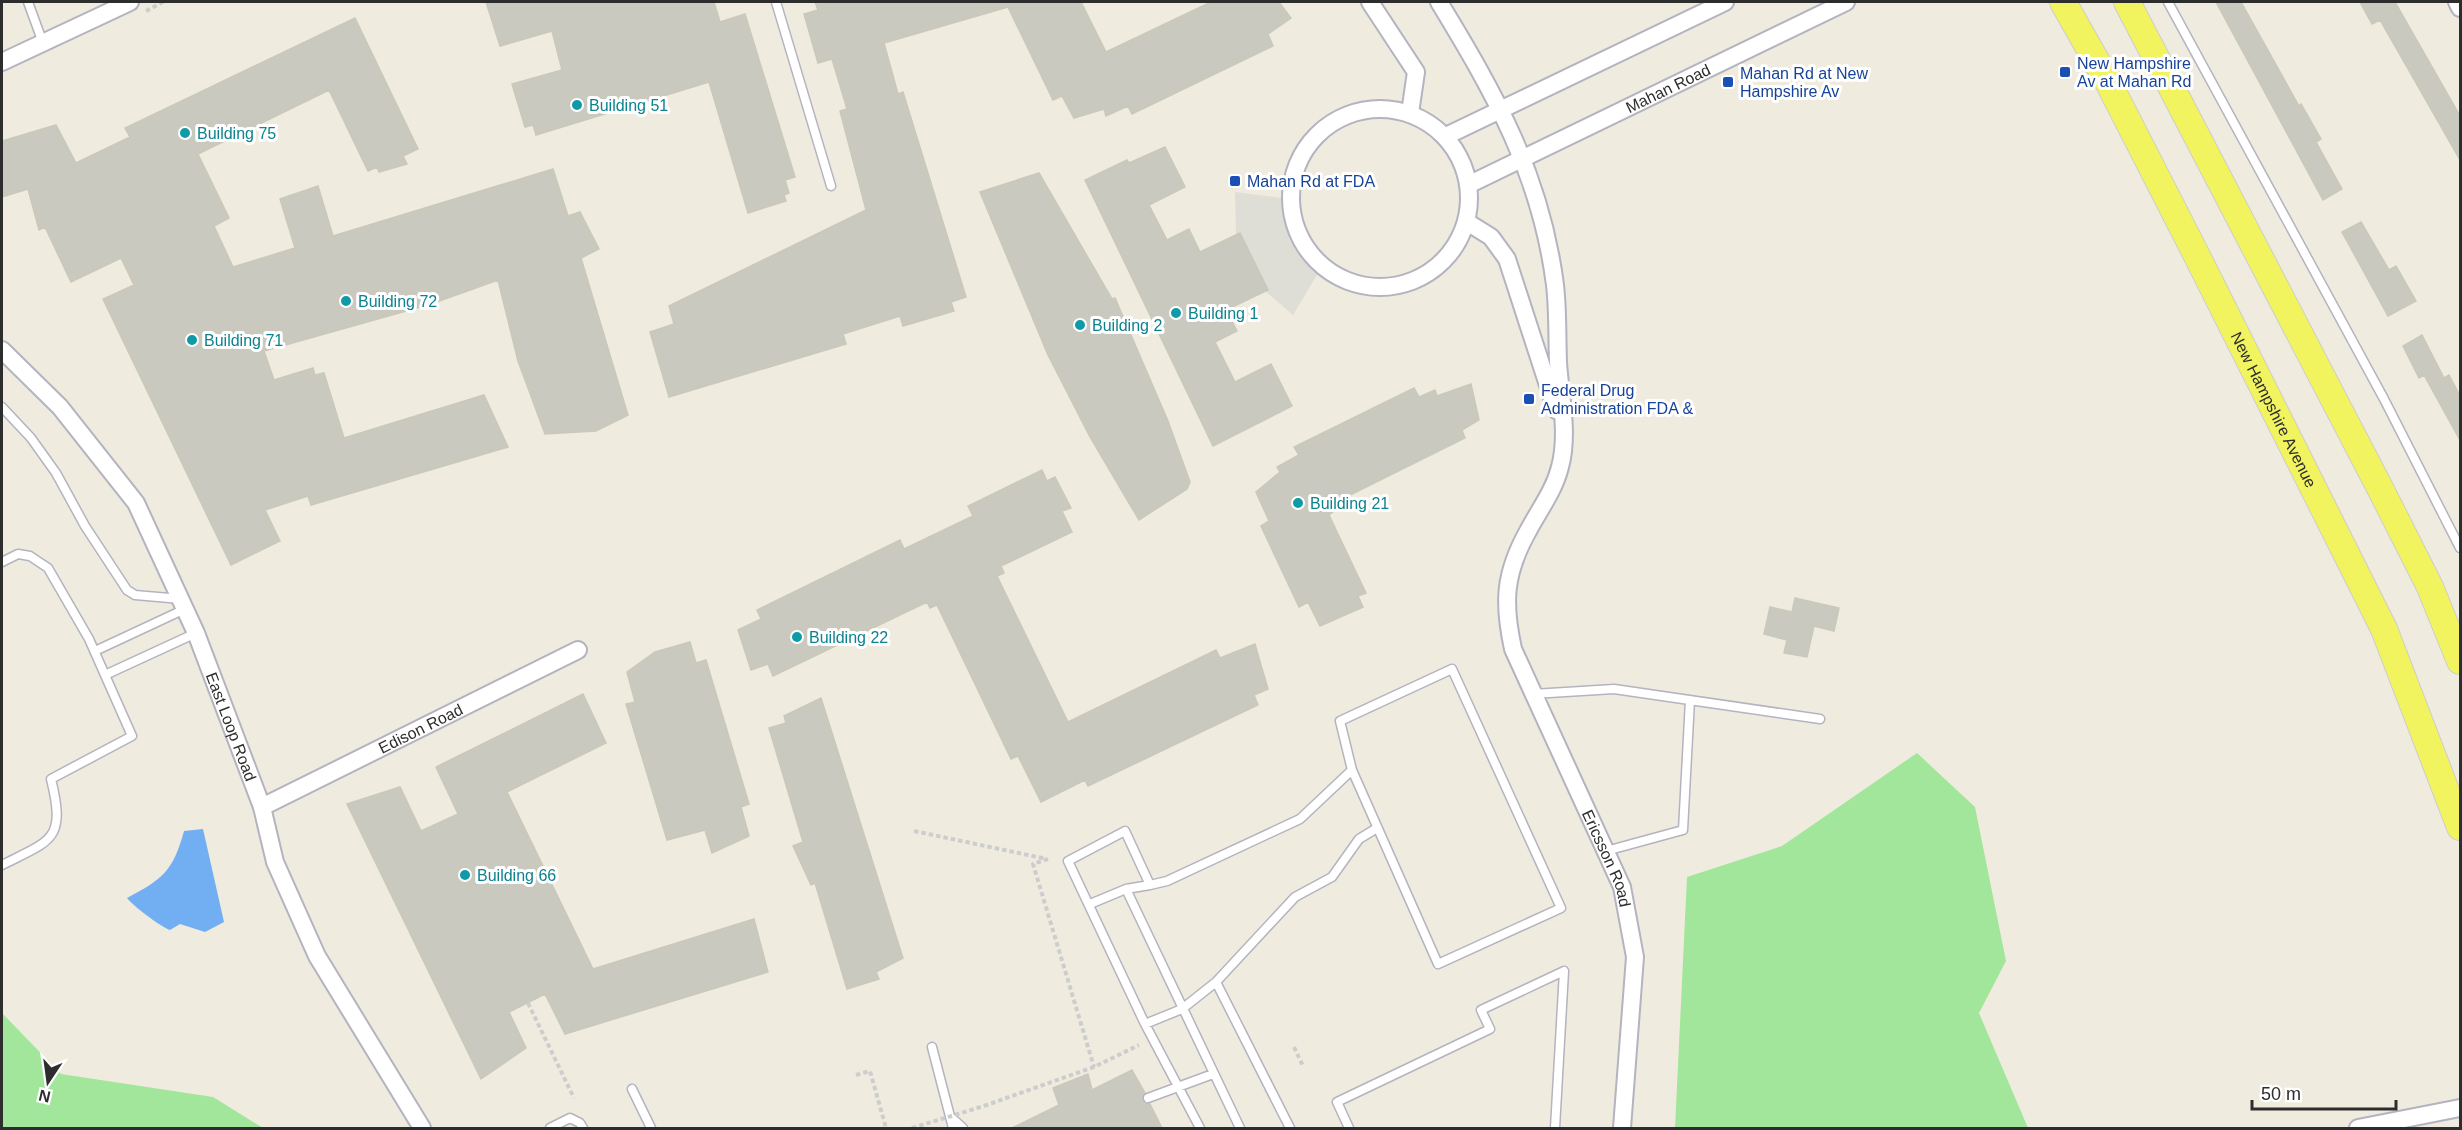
<svg xmlns="http://www.w3.org/2000/svg" width="2462" height="1130" font-family="Helvetica,sans-serif">
	<style>
		.green { fill: #a1e69b }
		.plaza { fill: #deddd6 }
		.water { fill: #71aef2 }
		.building { fill: #cac9bf; stroke: #cac9b8; stroke-width: 1.5 }
		.lines { fill: none; stroke-linecap: round; stroke-linejoin: round }
		.lane-casing { stroke: #b4b3c0; stroke-width: 11 }
		.street-casing { stroke: #b4b3c0; stroke-width: 20 }
		.primary-casing { stroke: #cdcdcd; stroke-width: 28 }
		.path { stroke: #cdcdcd; stroke-width: 4; stroke-dasharray: 4.5 3; stroke-linecap: butt }
		.lane { stroke: #fff; stroke-width: 8 }
		.street { stroke: #fff; stroke-width: 16 }
		.primary { stroke: #f1f45e; stroke-width: 26 }
		.path-bridge { stroke: #cdcdcd; stroke-width: 4; stroke-dasharray: 4.5 3; stroke-linecap: butt }
		.transit-dot { fill: #1a4fb4; stroke: #fff; stroke-width: 2 }
		.culture-dot { fill: #0f9aa8; stroke: #fff; stroke-width: 2 }
		.labels { text-anchor: middle; stroke-width: 6; stroke-linejoin: round; paint-order: stroke }
		.transit-label { font-size: 16px; fill: #164399; stroke: #fff; text-anchor: start }
		.street-label { font-size: 16px; fill: #2d2d2d; stroke: #fff }
		.culture-label { font-size: 16px; fill: #0d838f; stroke: #fff; text-anchor: start }
	</style>
	<rect width="100%" height="100%" fill="#efecdf"/>
	<path class="green" d="M1917,753L1975,807L2006,961L1979,1013L2028,1128H1675L1687,877L1782,846Z
		M2,1013L61,1074L213,1097L263,1128H2Z"/>
	<path class="plaza" d="M1235,192L1291,199V217L1298,239L1308,255L1321,268L1293,315L1265,291L1236,235Z"/>
	<path class="water" d="M203,829L224,922L205,932L180,924L170,930C161,927 132,905 127,898C163,879 173,871 184,831Z"/>
	<path class="building" d="M486,2H714L720,22L745,14L795,177L785,180L789,193L784,195L786,201L748,213L709,82L536,135L533,125L525,127L512,84L562,70L552,31L500,46Z
		M815,2H1081L1106,52L1211,2H1279L1291,18L1268,34L1273,46L1132,114L1128,106L1106,116L1104,109L1074,118L1062,96L1053,100L1008,7L884,43L898,94L903,92L966,297L951,302L954,311L903,326L900,316L843,334L846,344L669,397L650,332L674,324L669,306L866,210L840,111L847,109L832,59L818,63L804,14L818,10Z
		M2216,2H2241L2299,106L2301,104L2321,139L2316,142L2342,189L2323,200Z
		M2360,2H2395L2460,116V160L2380,20L2372,24Z
		M355,18L418,149L403,156L407,164L379,172L377,167L368,171L329,90L198,154L229,218L214,226L233,267L295,248L280,199L318,186L333,236L553,169L568,216L580,212L599,249L581,258L628,415L596,431L545,434L518,361L498,280L431,304L264,351L274,380L313,368L315,375L324,373L344,438L484,395L508,447L311,505L308,496L265,510L280,541L231,565L103,299L134,285L121,258L71,282L45,227L39,230L28,189L2,197V141L56,125L76,163L130,137L125,128Z
		M1165,147L1185,187L1149,205L1167,240L1189,229L1200,252L1240,233L1268,290L1226,310L1237,331L1215,342L1235,382L1271,364L1292,406L1213,446L1085,180L1127,160L1129,163Z
		M1039,173L1112,299L1115,298L1168,421L1190,482L1187,489L1139,520L1090,437L1048,355L980,192Z
		M2361,222L2389,270L2396,266L2416,301L2388,316L2342,232Z
		M2422,335L2444,378L2449,375L2460,396V440L2424,375L2419,378L2403,346Z
		M1471,384L1479,420L1462,430L1465,438L1336,502L1338,508L1329,515L1366,593L1358,596L1363,607L1320,626L1308,602L1299,607L1261,526L1269,521L1256,492L1280,472L1277,467L1299,455L1294,447L1414,388L1419,397L1435,390L1437,396Z
		M1042,470L1047,481L1055,477L1071,508L1062,511L1072,532L1001,566L1004,573L997,576L1068,722L1216,650L1220,658L1255,644L1268,689L1254,695L1258,705L1088,786L1085,780L1041,802L1018,756L1011,759L937,605L930,608L927,602L773,676L768,664L751,670L738,630L761,619L757,610L900,540L904,549L973,516L968,506Z
		M1795,598L1839,608L1834,631L1814,626L1807,657L1784,653L1787,640L1764,634L1770,607L1792,612Z
		M690,642L696,663L706,660L749,804L741,807L749,836L712,853L705,830L667,840L626,704L635,702L627,672L655,652Z
		M583,694L606,743L507,792L593,969L754,919L768,972L565,1034L545,994L509,1012L526,1048L481,1079L347,804L400,787L421,831L458,814L436,767Z
		M821,698L903,958L876,972L879,979L847,989L815,883L811,885L793,846L803,842L769,728L786,723L784,716Z
		M1132,1070L1145,1093L1142,1101L1150,1104L1162,1128H1012L1059,1105L1053,1088L1088,1074L1092,1090Z"/>
	<g class="lines">
		<defs>
			<path id="lane" d="M28,2L43,43
				M776,2L831,186
				M2168,2L2384,399L2460,548
				M2,407L31,438L56,473L85,526L127,590L135,595L181,599
				M2,562L18,554L30,556L48,568L89,639L132,736L51,779C66,840 52,840 2,865
				M95,651L185,609
				M1452,669L1561,908L1438,964L1352,770L1340,721Z
				M105,675L196,633
				M1533,694L1614,689L1820,719
				M1606,851L1683,830L1690,700
				M1150,885L1167,881L1300,819L1352,770
				M1090,904L1126,889
				M1145,1024L1182,1009L1216,982
				M932,1047L953,1128
				M632,1089L651,1128
				M1148,1098L1213,1074
				M953,1119L963,1128
				M550,1128L570,1118L580,1123L583,1128
				M1200,1128L1145,1024L1068,861L1125,831L1150,885L1126,889L1240,1128
				M1290,1128L1216,982L1295,897L1332,877L1359,839L1377,828
				M1349,1128L1337,1102L1490,1029L1481,1010L1564,971L1555,1128"/>
			<g id="street">
				<path d="M1370,2L1416,72L1410,113"/>
				<path id="s1" d="M1439,2C1495,94 1541,175 1555,285C1558,311 1557,337 1558,362C1560,395 1569,434 1560,467C1554,491 1539,510 1528,531C1504,574 1503,603 1513,649L1622,887L1635,957L1622,1128"/>
				<path d="M2457,2L2460,8"/>
				<path d="M2,62L130,2"/>
				<circle cx="1380" cy="198" r="89"/>
				<path d="M1446,136L1725,2"/>
				<path id="s2" d="M1470,184L1846,2"/>
				<path d="M1467,222L1491,237L1507,259L1556,410"/>
				<path id="s3" d="M2,350L60,407L136,503L196,633L262,807L275,862L317,956L422,1128"/>
				<path id="s4" d="M262,807L578,650"/>
				<path d="M2358,1128L2460,1108"/>
			</g>
			<g id="primary">
				<path id="s5" d="M2063,2L2106,78L2196,254L2384,629L2460,827"/>
				<path d="M2127,2L2381,490L2430,587L2460,661"/>
			</g>
		</defs>
		<use href="#lane" class="lane-casing"/>
		<use href="#street" class="street-casing"/>
		<use href="#primary" class="primary-casing"/>
		<path class="path" d="M146,11L163,2
			M914,831L1047,859
			M1048,859L1033,864L1094,1067
			M528,1003L574,1098
			M1294,1047L1303,1066
			M856,1075L870,1071L886,1128
			M984,1106L1094,1067L1139,1045"/>
		<use href="#lane" class="lane"/>
		<use href="#street" class="street"/>
		<use href="#primary" class="primary"/>
		<path class="path-bridge" d="M912,1128L984,1106"/>
	</g>
	<g class="transit-dot">
		<rect x="2059" y="66" width="12" height="12" rx="3"/>
		<rect x="1722" y="76" width="12" height="12" rx="3"/>
		<rect x="1229" y="175" width="12" height="12" rx="3"/>
		<rect x="1523" y="393" width="12" height="12" rx="3"/>
	</g>
	<g class="culture-dot">
		<circle cx="577" cy="105" r="6"/>
		<circle cx="185" cy="133" r="6"/>
		<circle cx="346" cy="301" r="6"/>
		<circle cx="1176" cy="313" r="6"/>
		<circle cx="1080" cy="325" r="6"/>
		<circle cx="192" cy="340" r="6"/>
		<circle cx="1298" cy="503" r="6"/>
		<circle cx="797" cy="637" r="6"/>
		<circle cx="465" cy="875" r="6"/>
	</g>
	<g class="labels">
		<g class="transit-label">
			<text x="2077" y="69">New Hampshire<tspan x="2077" dy="18">Av at Mahan Rd</tspan></text>
			<text x="1740" y="79">Mahan Rd at New<tspan x="1740" dy="18">Hampshire Av</tspan></text>
			<text x="1247" y="187">Mahan Rd at FDA</text>
			<text x="1541" y="396">Federal Drug<tspan x="1541" dy="18">Administration FDA &amp;</tspan></text>
		</g>
		<g class="street-label">
			<text dy="6" stroke="none"><textPath href="#s2" startOffset="220">Mahan Road</textPath></text>
			<text dy="6" stroke="none"><textPath href="#s5" startOffset="459">New Hampshire Avenue</textPath></text>
			<text dy="6" stroke="none"><textPath href="#s3" startOffset="447">East Loop Road</textPath></text>
			<text dy="6" stroke="none"><textPath href="#s4" startOffset="177">Edison Road</textPath></text>
			<text dy="6" stroke="none"><textPath href="#s1" startOffset="915">Ericsson Road</textPath></text>
		</g>
		<g class="culture-label">
			<text x="589" y="111">Building 51</text>
			<text x="197" y="139">Building 75</text>
			<text x="358" y="307">Building 72</text>
			<text x="1188" y="319">Building 1</text>
			<text x="1092" y="331">Building 2</text>
			<text x="204" y="346">Building 71</text>
			<text x="1310" y="509">Building 21</text>
			<text x="809" y="643">Building 22</text>
			<text x="477" y="881">Building 66</text>
		</g>
	</g>
	<rect width="2462" height="1130" fill="none" stroke="#2d2d2d" stroke-width="6"/>
	<g transform="translate(48 1082) rotate(193)" stroke="#ffffff" stroke-width="4.5" paint-order="stroke">
	<path d="M0-4.5L10 22L0 15L-10 22Z" fill="#2d2d2d"/>
	<text y="-9" font-size="16" font-weight="bold" text-anchor="middle" fill="#2d2d2d">N</text>
	</g>
	<path d="M2252 1100v9h144v-9" fill="none" stroke="#2d2d2d" stroke-width="3"/>
	<text x="2261" y="1100" font-size="18" fill="#2d2d2d" stroke="#ffffff" stroke-width="4.5" paint-order="stroke">50 m</text>
</svg>
